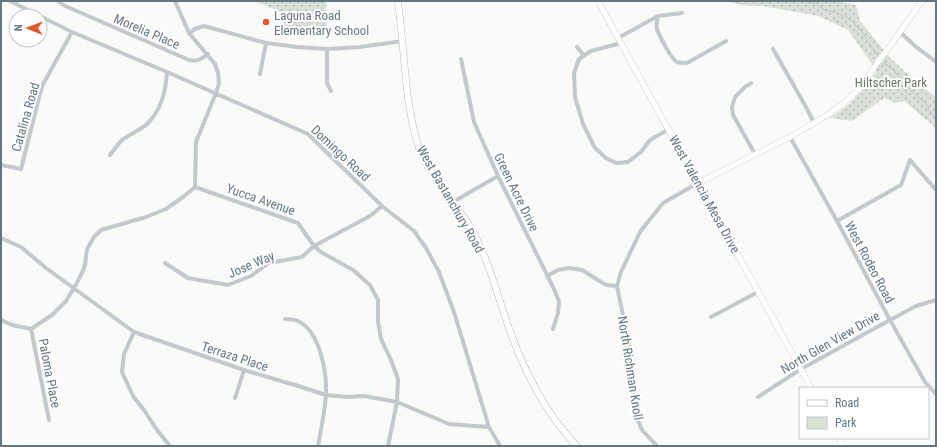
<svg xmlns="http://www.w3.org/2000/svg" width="937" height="447" font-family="'Roboto Condensed',sans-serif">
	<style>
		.green { fill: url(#green-dots) }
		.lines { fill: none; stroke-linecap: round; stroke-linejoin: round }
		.stream { stroke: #bbc7cb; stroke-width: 1 }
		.secondary-casing { stroke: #b3babf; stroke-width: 6 }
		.primary-casing { stroke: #b5babe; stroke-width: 7 }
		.street { stroke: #c3c8cc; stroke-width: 4 }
		.secondary { stroke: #fff; stroke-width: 5.5 }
		.primary { stroke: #fff; stroke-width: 6 }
		.poi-dot { fill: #e4572e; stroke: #fff; stroke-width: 1.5 }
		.labels { text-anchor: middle; stroke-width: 4; stroke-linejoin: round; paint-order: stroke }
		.poi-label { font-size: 13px; fill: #657683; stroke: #fff; text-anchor: start }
		.street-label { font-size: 13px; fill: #657683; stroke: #fff }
		.park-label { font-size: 13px; fill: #687a64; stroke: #fff }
	</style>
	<defs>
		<pattern id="green-dots" width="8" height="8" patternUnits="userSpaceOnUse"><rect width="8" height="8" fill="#dadfd7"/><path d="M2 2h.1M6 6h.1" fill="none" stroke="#b4b9b4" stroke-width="1.8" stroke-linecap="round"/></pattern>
	</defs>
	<rect width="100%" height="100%" fill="#fafaf8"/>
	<path class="green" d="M254,1H325L326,2L327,35L308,34L280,29L286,14Z
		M727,1H834L856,5L860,21L874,38L891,59L921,86L936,97V128L904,101L896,103L884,98L852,121L830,118L847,106L863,90L877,71L848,30L818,16L762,6L740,5Z"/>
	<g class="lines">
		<path class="stream" d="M791,1L793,2L797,1
			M802,1C806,2 811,2 815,3C819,5 822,9 825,10C829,12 834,11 838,13C856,19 867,39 876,54
			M884,63L894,70L897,75L918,98C928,100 928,113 936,118"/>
		<defs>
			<path id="secondary" d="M598,1C668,131 741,259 811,388
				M698,183L790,137L829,114L844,103L861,87L877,63L890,46L922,1
				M839,438L843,446"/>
			<path id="primary" d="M398,1V4C405,49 404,97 417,142C425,168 444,190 460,212C464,218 470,225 473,232C490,263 498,298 510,331C525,373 546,414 577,446"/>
		</defs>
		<use href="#secondary" class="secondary-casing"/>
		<use href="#primary" class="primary-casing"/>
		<path class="street" d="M10,1L72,32L167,72L308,134L382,206L414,231L426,248L439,272L454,312L489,427L500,446
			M58,1L63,5L189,60C197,62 201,59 208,54
			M658,16C657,20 656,24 657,29C659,35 671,59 677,62C680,63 684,63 687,63L726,41
			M900,32L915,46L936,62
			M189,33L195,29L204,26L266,43L297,47L327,49L360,47L403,41
			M618,38L658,16L682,13
			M621,43L591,51L579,59L574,73L575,97L583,124L595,148L606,158L616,163L628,162L641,152L650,140L669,129
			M577,47L584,56
			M327,49V83L331,91
			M773,49L806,107L814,123
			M461,59L474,122L498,176L553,287L559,301L558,313L553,329
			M260,74L266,43
			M751,83L745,87L735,97L732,107L733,115L755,154
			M790,137L837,221L890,320L925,382L936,394
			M110,155C114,150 118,144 122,140C130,134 141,130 148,123C162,109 166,90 167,72
			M1,165L21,169L42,86L72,32
			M195,187L298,223L314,246L321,252L353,270L370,285L378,300V321L381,339L391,360L398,379L397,402L388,446
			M453,202L498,176
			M837,221L901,185L910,160L936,190
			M1,238L21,247L46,268L134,332L244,370L298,386L326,395L347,397L364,396L397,402L449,424L489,427
			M165,263L188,278L228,285L251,276L269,263L302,257L314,246L370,216L382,206
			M547,276L558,270L569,268L582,270L606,285L617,286
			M711,317L758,292
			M285,319C289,319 294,319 298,321C320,331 327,373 326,394C325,410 321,430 318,446
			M1,320L12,325L31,329L52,315L66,301L74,288L82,273L85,265L87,249L94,237L101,230L146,217L166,209L183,197L195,187L196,142L216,93L219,83L218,73L215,64L189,33L175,1
			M31,329L49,420
			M134,332L124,354L122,372L133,396L144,410L157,430L170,446
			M758,397L801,369L890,320L916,306L936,300
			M235,398L244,370
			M657,446L642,430L637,418L634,403L630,350L617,286L621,272L640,232L663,203L698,183"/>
		<use href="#secondary" class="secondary"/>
		<use href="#primary" class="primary"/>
	</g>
	<circle class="poi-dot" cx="266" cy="22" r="4"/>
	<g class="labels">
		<g class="poi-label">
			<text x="274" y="20">Laguna Road<tspan x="274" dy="15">Elementary School</tspan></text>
		</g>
		<g class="street-label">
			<text transform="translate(147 31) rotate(23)" y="5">Morelia Place</text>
			<text transform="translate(25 117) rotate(-74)" y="5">Catalina Road</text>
			<text transform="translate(341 153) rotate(43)" y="5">Domingo Road</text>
			<text transform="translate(517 192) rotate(64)" y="5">Green Acre Drive</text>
			<text transform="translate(705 194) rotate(61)" y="5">West Valencia Mesa Drive</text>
			<text transform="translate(261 199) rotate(19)" y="5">Yucca Avenue</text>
			<text transform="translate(451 199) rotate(60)" y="5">West Bastanchury Road</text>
			<text transform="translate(870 262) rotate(62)" y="5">West Rodeo Road</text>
			<text transform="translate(251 264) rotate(-23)" y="5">Jose Way</text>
			<text transform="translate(830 342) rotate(-30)" y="5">North Glen View Drive</text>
			<text transform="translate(235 356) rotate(18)" y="5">Terraza Place</text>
			<text transform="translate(631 368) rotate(81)" y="5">North Richman Knoll</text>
			<text transform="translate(50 373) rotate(79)" y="5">Paloma Place</text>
		</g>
		<g class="park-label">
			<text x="891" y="87">Hiltscher Park</text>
		</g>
	</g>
	<rect width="937" height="447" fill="none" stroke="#657683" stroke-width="4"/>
	<rect x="799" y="387" width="130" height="52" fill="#ffffff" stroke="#c1c8cd"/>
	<rect x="807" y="400" width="20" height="6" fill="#ffffff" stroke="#c1c8cd"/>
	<text x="835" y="407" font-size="12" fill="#657683">Road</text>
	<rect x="807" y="417" width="20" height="12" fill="#dadfd7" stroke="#c1c8cd"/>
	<text x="835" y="427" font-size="12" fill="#657683">Park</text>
	<g transform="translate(28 28) rotate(271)"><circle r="19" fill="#ffffff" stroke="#c1c8cd"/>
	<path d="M0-3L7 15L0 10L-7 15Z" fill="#e4572e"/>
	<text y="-6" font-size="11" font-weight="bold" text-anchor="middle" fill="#657683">N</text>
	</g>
</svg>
